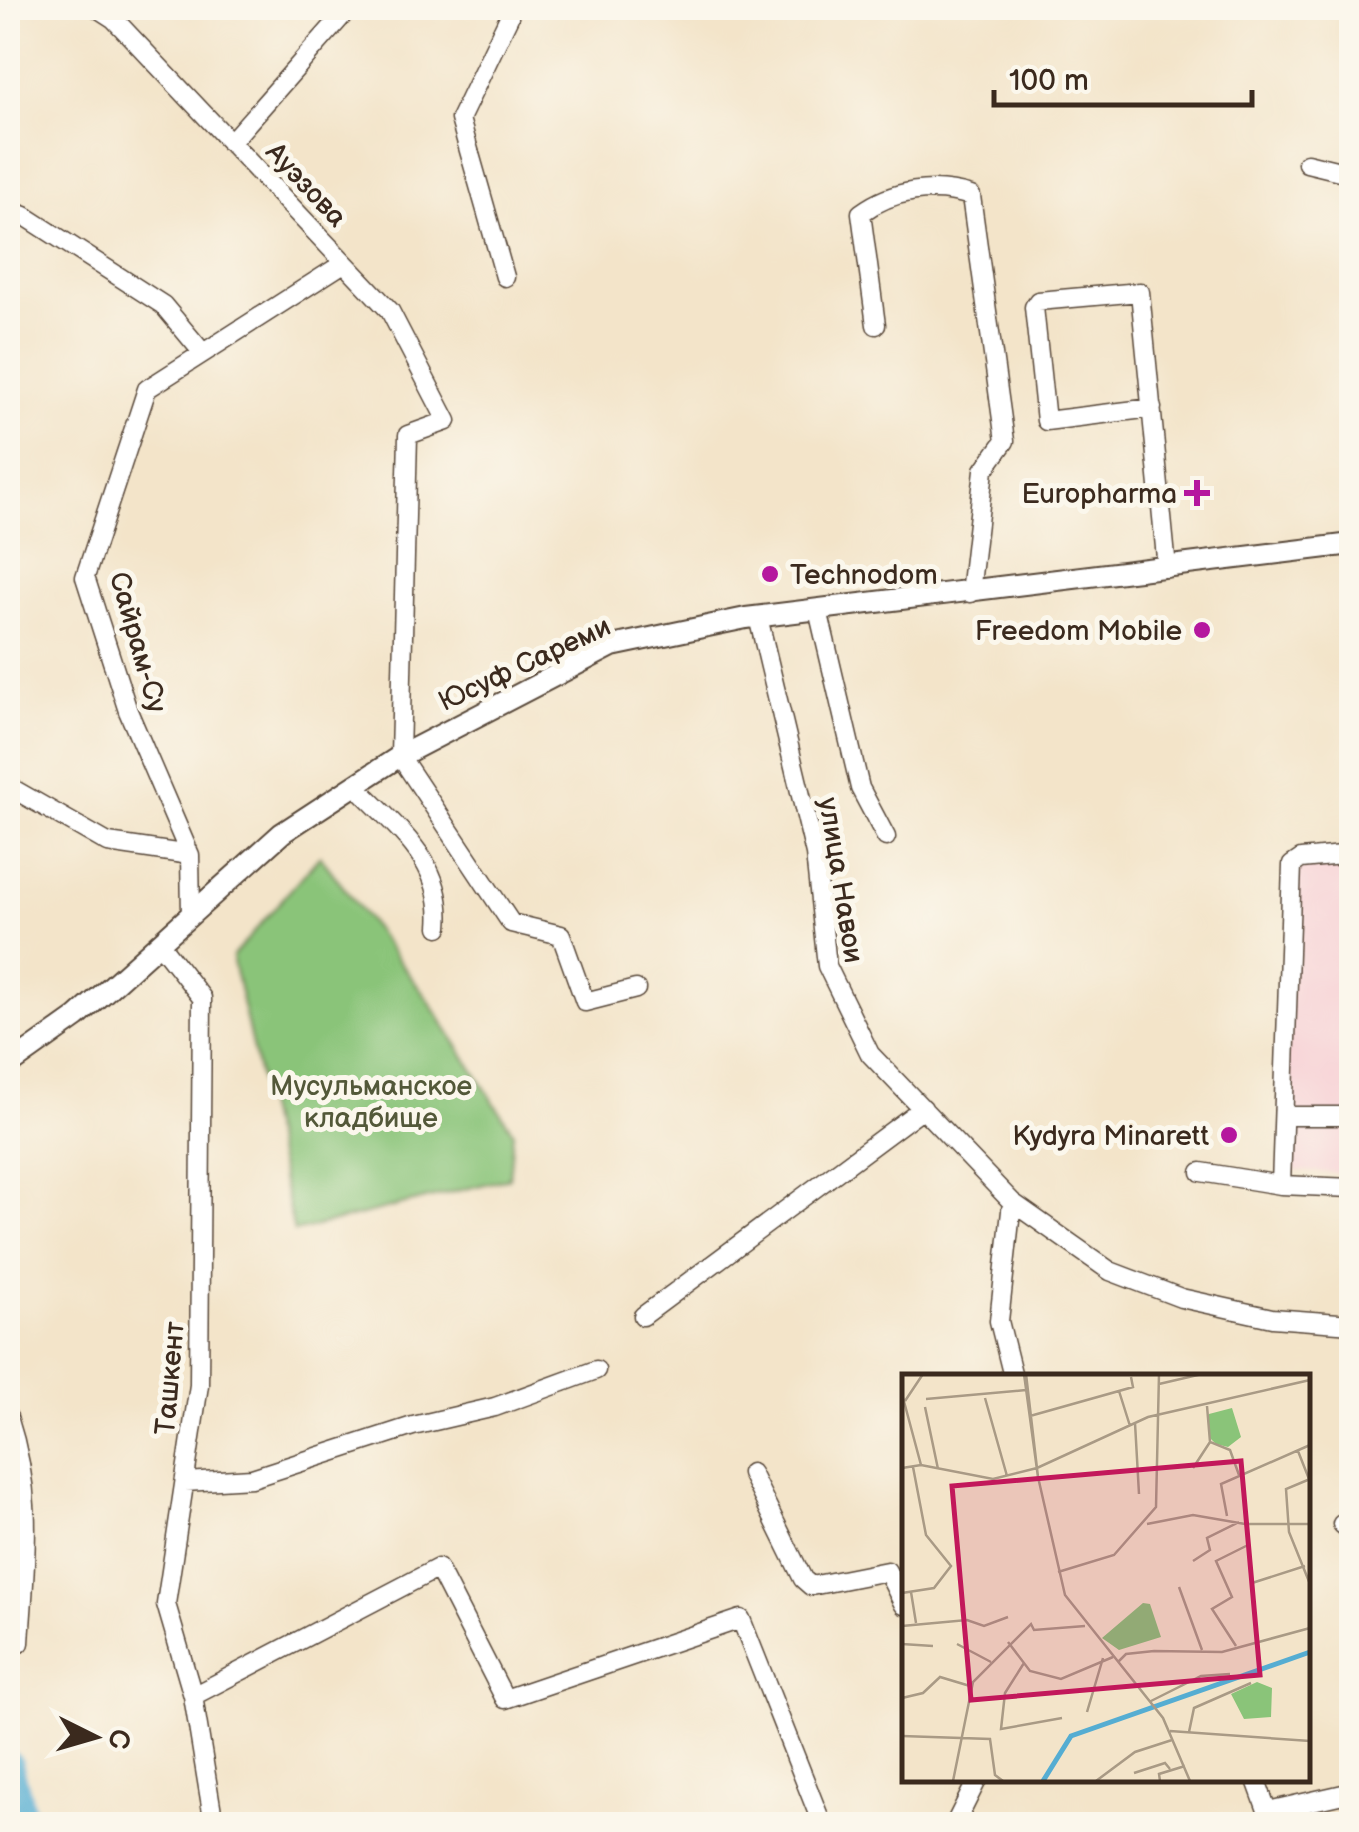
<svg xmlns="http://www.w3.org/2000/svg" width="1359" height="1832" font-family="'Balsamiq Sans',sans-serif">
	<style>
		.built { fill: #f7cfd4 }
		.green { fill: #8ac479; stroke: #62774c; stroke-width: 2.5 }
		.lines { fill: none; stroke-linecap: round; stroke-linejoin: round }
		.river { stroke: #55add2; stroke-width: 30 }
		.minor-casing { stroke: #574638; stroke-width: 21 }
		.major-casing { stroke: #574638; stroke-width: 24 }
		.minor { stroke: #fff; stroke-width: 18 }
		.major { stroke: #fff; stroke-width: 20 }
		.poi-dot { fill: #b5179e; stroke: #fbf7ec; stroke-width: 4 }
		.labels { text-anchor: middle; stroke-width: 10; stroke-linejoin: round; paint-order: stroke }
		.street-label { font-size: 28px; fill: #3b2a1e; stroke: #fbf7ec }
		.poi-label { font-size: 28px; fill: #3b2a1e; stroke: #fbf7ec; text-anchor: end }
		.park-label { font-size: 28px; fill: #535839; stroke: #fbf7ec }
		.inset-river { fill: none; stroke: #55add2; stroke-width: 5 }
		.inset-road { fill: none; stroke: #a99a85; stroke-width: 2.5 }
		.view { fill: #c2185b; fill-opacity: 0.15; stroke: #c2185b; stroke-width: 5 }
		.inset-edge { fill: none; stroke: #3b2a1e; stroke-width: 5 }
	</style>
	<rect width="100%" height="100%" fill="#fbf7ec"/>
	<filter id="ink" filterUnits="userSpaceOnUse"><feTurbulence type="fractalNoise" baseFrequency=".01" numOctaves="2"/><feDisplacementMap in="SourceGraphic" scale="20" xChannelSelector="R" yChannelSelector="G"/><feConvolveMatrix kernelMatrix="1 2 1 2 8 2 1 2 1" color-interpolation-filters="sRGB"/></filter>
	<filter id="wash" filterUnits="userSpaceOnUse"><feTurbulence type="fractalNoise" baseFrequency=".0048" numOctaves="4" result="noise"/><feDisplacementMap in="SourceGraphic" scale="40" xChannelSelector="R" yChannelSelector="G"/><feGaussianBlur stdDeviation="2.25" result="paint"/><feColorMatrix in="noise" values="0 0 0 0 0 0 0 0 0 0 0 0 0 0 0 0 0 1.4 0 .05"/><feComposite in="paint" operator="in"/></filter>
	<g filter="url(#wash)">
		<rect width="100%" height="100%" fill="#f3e4c9"/>
		<path class="built" d="M1351,858V1174L1281,1170L1292,860Z"/>
		<path class="green" d="M320,856L429,1001L513,1132L509,1178L294,1232L232,957Z"/>
		<g class="lines">
			<path class="river" d="M8,1765L24,1824"/>
		</g>
	</g>
	<g filter="url(#ink)">
		<g class="lines">
			<defs>
				<path id="minor" d="M97,8L114,19L390,311L447,421L408,435L400,756L511,923L561,935L585,1002L636,989
					M230,143L349,8
					M1307,163L1352,174
					M8,210L25,216L163,305L203,353
					M505,277L460,119L509,17V8
					M876,325L861,213C892,190 934,184 971,196L1005,441L984,470L970,593
					M1152,408L1046,421L1034,307L1038,301L1140,292L1167,568
					M818,610L860,788L886,837
					M758,617L815,854L827,966L870,1054L1012,1202L1110,1271L1181,1298L1272,1318L1352,1324
					M8,786L108,843L190,855
					M356,786C397,829 445,862 439,927
					M191,915L190,855L128,711L85,577L147,389L344,263
					M159,943L202,998L199,1385L166,1604L193,1696L214,1824
					M1284,1116H1352
					M1201,1172L1281,1185L1352,1188
					M1281,1185L1292,865L1301,859L1352,854
					M1012,1202L999,1321L1013,1377
					M643,1316L923,1108
					M8,1417C35,1499 25,1558 20,1643
					M751,1473L803,1579L811,1586L887,1571L904,1605
					M185,1482L252,1478L413,1426L495,1407L596,1370
					M1342,1524L1352,1532
					M193,1696L438,1568L505,1699L741,1619L822,1824
					M1256,1780L1272,1824
					M1268,1811L1352,1792
					M955,1824L977,1780"/>
				<path id="major" d="M8,1066L77,1017L282,833L400,756L612,646L746,618L1352,544"/>
			</defs>
			<use href="#minor" class="minor-casing"/>
			<use href="#major" class="major-casing"/>
			<use href="#minor" class="minor"/>
			<use href="#major" class="major"/>
		</g>
	</g>
	<g class="poi-dot">
		<path d="M1192 478h10v10h10v10h-10v10h-10v-10h-10v-10h10z"/>
		<circle cx="770" cy="574" r="10"/>
		<circle cx="1202" cy="630" r="10"/>
		<circle cx="1229" cy="1135" r="10"/>
	</g>
	<g class="labels">
		<g class="street-label">
			<text transform="translate(307 184) rotate(47)" y="10">Ауэзова</text>
			<text transform="translate(139 642) rotate(74)" y="10">Сайрам-Су</text>
			<text transform="translate(524 663) rotate(-25)" y="10">Юсуф Сареми</text>
			<text transform="translate(842 880) rotate(81)" y="10">улица Навои</text>
			<text transform="translate(169 1378) rotate(-85)" y="10">Ташкент</text>
		</g>
		<g class="poi-label">
			<text x="1177" y="503">Europharma</text>
			<text x="790" y="584" text-anchor="start">Technodom</text>
			<text x="1182" y="640">Freedom Mobile</text>
			<text x="1209" y="1145">Kydyra Minarett</text>
		</g>
		<g class="park-label">
			<text x="371" y="1095">Мусульманское<tspan x="371" dy="32">кладбище</tspan></text>
		</g>
	</g>
	<g transform="translate(902 1374)">
		<rect width="408" height="408" fill="#f3e4c9"/>
		<path d="M330,34L339,63L326,73L314,70L307,63V40ZM241,229L248,230L259,263L217,276L200,264ZM355,308L370,314L369,343L342,345L329,320Z" fill="#8ac479"/>
		<path class="inset-river" d="M141,407L169,362L408,278"/>
		<path class="inset-road" d="M122,0L136,103L124,0M257,10L300,0M217,17L228,52M0,20L19,91M83,24L105,102M24,25L124,16M3,27L21,0M305,32L308,68L328,76L337,101M23,33L36,95M128,42L231,13L229,3M233,49L237,120M396,77L407,105M0,94L19,91L91,105L135,94L246,43L408,6M291,94L308,68M136,103L163,221L261,344L288,407M408,105L384,115L387,158L408,210M325,142L319,110L408,71M245,150L291,141L343,150H408M291,187L308,176L305,164L337,148M156,198L212,181L254,133L257,0M350,209L403,192M277,213L300,276M9,218L14,249M0,219L32,214L49,192L24,161L11,93M0,252L65,246L82,252L106,243M106,268L128,297L159,305L211,283M0,270L31,272M55,270L89,288M334,272L310,235L330,223L314,187L348,170M216,288L224,280L252,277L320,278L408,254M122,289L103,319L99,355L160,344M0,324L21,319L38,303L68,312M249,327L299,302L328,300M185,338L201,284M268,357L408,367M287,358L292,334L349,309M0,362L88,365L93,401L101,407M232,399L263,389L268,395M51,407L71,308L129,250L132,256L183,252M194,407L233,378L270,366M258,407L257,400L283,392"/>
		<path class="view" d="M339,87L358,301L69,326L50,112Z"/>
		<rect width="408" height="408" class="inset-edge"/>
	</g>
	<rect width="1359" height="1832" fill="none" stroke="#fbf7ec" stroke-width="40"/>
	<g transform="translate(95 1737) rotate(95)" stroke="#fbf7ec" stroke-width="8" paint-order="stroke">
	<path d="M0-8L18 38L0 25L-18 38Z" fill="#3b2a1e"/>
	<text y="-15" font-size="28" font-weight="bold" text-anchor="middle" fill="#3b2a1e">С</text>
	</g>
	<path d="M994 90v15h258v-15" fill="none" stroke="#3b2a1e" stroke-width="5"/>
	<text x="1009" y="90" font-size="30" fill="#3b2a1e" stroke="#fbf7ec" stroke-width="8" paint-order="stroke">100 m</text>
</svg>
